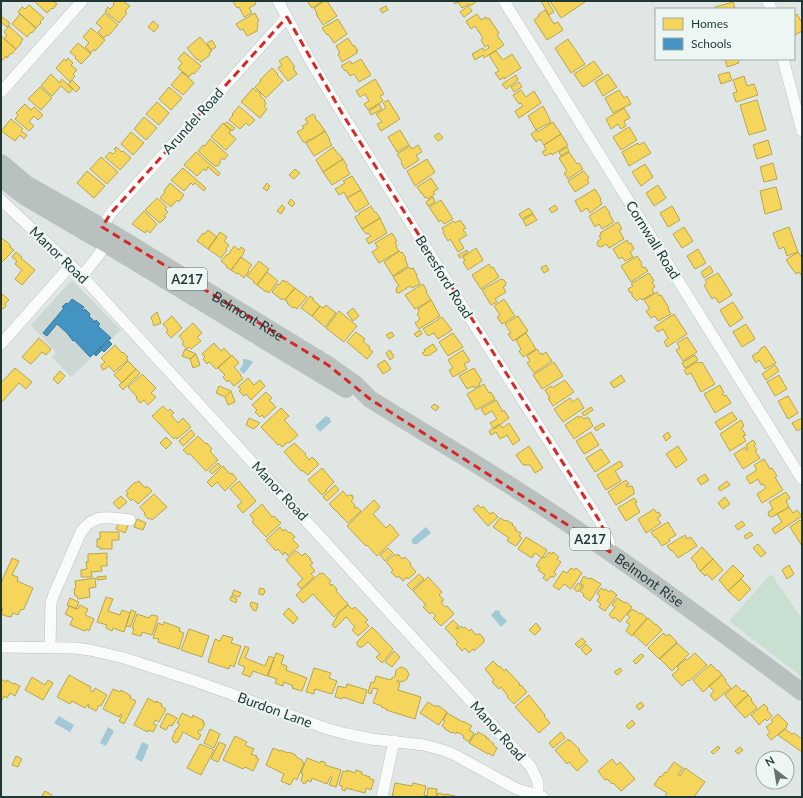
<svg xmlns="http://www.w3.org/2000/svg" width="803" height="798" font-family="Lato,sans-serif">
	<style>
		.built { fill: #cdd7d4 }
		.green { fill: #c8dfd2 }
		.water { fill: #a0c8d5 }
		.homes { fill: #f6d55c; stroke: #b6a650 }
		.schools { fill: #4393c3; stroke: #387898 }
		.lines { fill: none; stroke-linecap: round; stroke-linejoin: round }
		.minor-casing { stroke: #bdc3c1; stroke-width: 12 }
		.highway-casing { stroke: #bac3c1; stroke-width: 18 }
		.minor { stroke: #fafbfb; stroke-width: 11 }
		.highway { stroke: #b9c1bf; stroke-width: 16 }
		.marked { fill: none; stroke: #d62828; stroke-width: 3; stroke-dasharray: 8 5; stroke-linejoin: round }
		.labels { text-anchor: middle; stroke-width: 4; stroke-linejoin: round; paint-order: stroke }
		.shield { fill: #edf6f2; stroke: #5d716d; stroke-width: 1 }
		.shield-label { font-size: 13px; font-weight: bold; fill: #1f3834 }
		.street-label { font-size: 14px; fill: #1f3834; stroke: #edf6f2 }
	</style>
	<rect width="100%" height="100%" fill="#e0e6e4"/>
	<path class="built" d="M72,280L121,330L71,377L52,357L56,352L31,325Z"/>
	<path class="green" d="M771,574L802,619V677L729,621Z"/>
	<path class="water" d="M243,359H245L252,361L253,362L244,374L239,370L243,365Z
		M326,416L330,418L331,422L320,432L315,426Z
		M426,527L431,533L417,544H413L412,543V539Z
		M496,610L500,611V614L507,621L501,627L491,615Z
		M59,716L74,725L70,732L54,723Z
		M108,727L114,731L106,746L100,743Z
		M142,742L149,745L142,762L135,758Z"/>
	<path class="homes" d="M34,1H53L57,4L53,9L52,8L47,13Z
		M115,1H123L130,6L125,11L127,13L119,23L105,11L108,7L110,9L114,5L113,4Z
		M234,1H255L256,4L249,8L252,13L244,17L239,7L237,8L233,2Z
		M307,1H323L312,8Z
		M324,1H327L337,16L323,25L316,14L317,13L314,8Z
		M453,1H475L476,2L470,6L469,4L462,8L458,2L455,4Z
		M541,1H547L554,12L549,15Z
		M550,1H584L585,2L561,18Z
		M733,2L735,9H715V7Z
		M29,5L44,18L40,22L41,23L36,28L18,12L22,7L25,9Z
		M386,6L388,10L382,13L380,9Z
		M468,6L472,11L464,17L460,12Z
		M545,10L554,24L558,22L563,30L547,40L534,20L539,16L538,15Z
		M105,13L118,25L108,36L106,35L104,38L98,32L102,28L96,23Z
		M255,13L259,21L257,23L258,25L257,31L247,36L243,29L240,30L236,24Z
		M20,14L36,28L32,33L31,32L27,37L12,24Z
		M477,14L481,20L486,17L487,19L489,18L499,33L497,35L504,45L484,58L483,55L475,60L472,54L483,48L484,51L489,48L488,45L485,47L481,40L483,38L475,26L471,29L466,21Z
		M797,14L802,23V31L795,35L794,16Z
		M1,16L10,23L7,27L1,22Z
		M338,19L347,34L334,43L328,34L327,35L322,28Z
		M153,21L159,26L154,32L148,27Z
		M9,26L23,39L20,44H21L16,49L4,39L7,35L4,32Z
		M91,28L105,40L95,51L94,49L91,53L85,47L89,43L83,37Z
		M1,36L16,49L12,54L11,53L7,58L6,56L3,60L1,58Z
		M200,37L212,51L209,53L210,55L201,62L198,59L197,60L187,48Z
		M348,38L353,46L354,45L358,51H356L357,53L342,62L338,54L340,53L336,46Z
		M568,39L585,64L571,73L555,48Z
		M212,40L216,47L211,50L207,43Z
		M78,43L91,54L81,64L75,58L76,57L70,52Z
		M496,51L503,60L512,54L521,68L504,79V77L500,80L495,73L499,71L489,55Z
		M184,52L201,66L194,74L192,73L189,77L178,68L182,63L178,59Z
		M287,56L295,67L293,68L297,74L288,81L278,68L282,65L279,61Z
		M68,58L73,63L71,65L77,70L73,74L75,76L70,82L56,68L64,59L66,61Z
		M361,59L371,75L359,82L354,74L350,76L346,70L345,71L341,66L350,61L352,64Z
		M725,59H738L739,63L727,67Z
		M594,61L603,74L583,87L574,74Z
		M272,68L278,74L277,75L283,81L266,98L255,87L261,81L260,80Z
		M182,72L194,83L183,95L171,85Z
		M729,72L732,80L721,84L718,75Z
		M51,74L60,83L62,79L73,89L69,93L61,86L52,96L41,86Z
		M608,74L617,87L603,96L595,82Z
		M516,75L518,80L506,89L502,84Z
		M744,76L747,86L754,84L758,95L736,102L733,93L737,92L733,80Z
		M375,79L384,94L380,96L383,101L368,110L364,104L369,101L365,94L360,97L356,91Z
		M72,80L80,88L76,92L68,85Z
		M519,82L522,87L514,92L511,87Z
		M40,87L52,98L41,110L28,99Z
		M169,87L182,98L171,110L159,99Z
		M253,88L261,94L260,96L265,100L264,101L266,103L264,106L267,109L260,118L241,102Z
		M521,90L526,97L534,91L541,103L519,118L515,111L523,106L521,103L519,104L513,95Z
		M619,90L624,98L627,96L631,104L613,113L605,98Z
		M388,100L400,119L381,131L377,124L382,122L376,114L386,108L383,103Z
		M757,100L766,130L749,135L740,105Z
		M157,102L169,113L159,125L146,114Z
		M25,104L31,110L34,107L43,115L38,120L34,116L29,122L34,126L29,131L15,119L18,115L16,113Z
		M379,104L382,109L371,115L369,111Z
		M239,106L255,120L249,126L246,123L240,129L229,120L233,115L232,114Z
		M543,106L551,122L536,130L528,116Z
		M624,108L630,118L624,121L626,126L621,129L618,124L611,129L606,119Z
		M313,114L316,117L315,118L317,121H318L325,131L311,140L310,139L304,143L297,132L304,128L302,126L308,123L305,119Z
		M144,117L157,128L146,140L134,129Z
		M11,119L23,129L21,131L27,135L24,139L20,135L15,141L1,131Z
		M227,122L235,128L232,131L224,124Z
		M553,122L561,134L544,145L540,139L536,142L531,134L537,130L538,132Z
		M223,123L231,130L229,133L236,139L226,150L211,137Z
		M629,127L637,140L621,150L613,137Z
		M400,130L409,145L397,152L388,137Z
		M325,131L330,140L329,141L332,145L314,156L306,143Z
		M131,132L144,143L133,155L121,144Z
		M439,133L443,138L438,141L434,136Z
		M561,134L568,145L552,155L551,153L545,156L542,152L546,150L544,145Z
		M210,139L228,155L224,160L222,158L220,160V163L218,166H215L198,151L203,145L205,146Z
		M768,140L772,154L757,159L753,145Z
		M644,142L651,153L629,166L622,152L638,143L639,145Z
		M418,145L422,152L416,155L419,160L405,169L401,163L402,162L397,154L410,146L412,149Z
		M116,147L122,152L123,151L131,158L120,170L105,157L110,152L113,154L116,151L114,149Z
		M333,147L338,154H339L343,159L323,172L316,160Z
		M567,147L569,151L561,156L559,152Z
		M196,152L220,173L218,176L208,167L206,171L204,169L197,176L184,165Z
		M569,152L577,164L579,163L583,169L568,179L564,173L567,171L559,158Z
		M101,157L118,172L107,184L90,169Z
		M343,159L347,166L346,167L350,174L332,185L323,172Z
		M427,159L435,172L415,186L407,171Z
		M773,163L777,179L764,182L760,167Z
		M645,164L653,177L641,186L632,172Z
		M183,168L206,188L204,191L195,183L193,185L191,183L184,191L171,180Z
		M295,169L300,173L294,179L289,175Z
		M87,171L105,186L94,198L77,183Z
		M584,171L589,178L587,179L589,183L575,192L568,181Z
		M352,176L361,190L347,198L344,192L339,195L335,189L345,183L343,181Z
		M431,178L438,189L433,192L435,194L428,199L426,197L425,198L422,193H421L417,187Z
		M170,183L184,195L179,202L177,200L171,207L160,198L165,192L164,191Z
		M267,183L270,186L267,191L263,188Z
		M658,185L666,198L654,206L646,193Z
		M776,187L782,209L765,214L760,191Z
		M595,189L601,199L600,200L602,204L590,213L587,208L581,212L575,201Z
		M361,190L369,204L356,212L347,198Z
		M433,197L435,202L428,206L426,202Z
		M157,198L167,207L165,209L168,212L164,216L166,217L160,223L145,210Z
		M291,199L295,203L292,207L288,203Z
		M441,200L453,219L444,224L441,220L439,222L429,207Z
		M282,205L285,208L281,214L277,211Z
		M555,205L558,209L552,213L549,209Z
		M371,206L375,213L376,212L380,218L362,229L355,217L360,214L359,213Z
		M605,206L610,213L609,214L614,222L602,229L599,224L595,227L589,216Z
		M672,206L680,220L668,227L660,213Z
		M529,208L533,213L522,219L519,214Z
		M144,211L157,224L150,233L147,230L145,233L132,224Z
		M533,214L537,220L526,226L523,220Z
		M380,218L387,233L369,244L366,239L371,236L368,233L366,234L362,229Z
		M460,220L466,228L463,230L467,235L459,240L464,248L458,252L450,239L448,241L443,233L444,232L442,228L454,221L455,223Z
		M618,222L622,229L619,230L624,239L609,248L606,244L601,247L598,246L597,245L598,241L601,239L599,236L601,235L600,233Z
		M684,227L693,241L682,248L673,234Z
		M789,227L798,252L787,256L784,247L779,249L773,233Z
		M208,230L217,237L208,249L197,241L203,233L205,234Z
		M220,232L227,237L224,241L229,245L226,249L227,250L221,258L208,249Z
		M392,233L397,241L395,242L397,246L396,247L399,251L379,263L372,252L378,248L375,243Z
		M1,238H2L5,241H6L11,246L10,247L14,250L1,263Z
		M627,240L629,244L631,243L634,249L630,252L633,257L625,261L622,257L619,259L613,249Z
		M234,246L239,250L241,247L245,250L243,253H244L231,270L226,267L227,266L221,261L227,254L228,255Z
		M476,248L483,260L468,270L463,262L465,261L463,257Z
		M698,249L706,263L695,269L687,256Z
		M467,250L468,252L460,258L458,255Z
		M399,251L401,253L402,252L406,258L405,259L408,266L393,276L384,262Z
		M16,252L22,257L21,258L35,270L22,285L15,279L22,270L15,264L17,261L12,257Z
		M798,252L802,258V276L799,272L796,274L786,260Z
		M637,256L642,263L641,264L643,268L645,267L648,271L631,282L621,266Z
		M241,257L252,265L248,270L249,271L244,278L238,273L237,274L231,270Z
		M259,261L269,269L257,285L253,282L254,281L247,276Z
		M489,264L491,268L493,267L499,277L481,289L472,275Z
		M546,265L549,270L544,273L541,268Z
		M710,266L713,272L704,278L701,272Z
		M409,267L410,269L413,268L417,275H416L420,284L412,288L410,286L399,293H397L396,290L397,287L399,286L393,277Z
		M267,272L278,281L269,293L266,291V292L257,285Z
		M649,273L654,281L652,282L655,287L652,289L654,293L642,300L640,298L637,301L632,296V292L630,293L628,289L633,286L631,284Z
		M718,273L732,295L719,303L715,297L712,299L704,285L707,283L705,280Z
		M501,279L504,280L506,283L505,286L503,287L506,292L495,299L497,302L491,305L482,290Z
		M283,280L286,282V281L295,288L285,300L283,298L282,300L272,292L278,284L279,285Z
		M423,284L427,291L426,292L431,300L415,309L405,295Z
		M295,288L307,297L297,309L294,307L293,308L287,303L288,302L285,300Z
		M657,292L659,296L661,295L669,308L668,309L671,314L658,321L655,316L651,318L646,311L650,309L644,300Z
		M1,293L9,300L5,304L6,306L3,309L2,308L1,309Z
		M310,296L313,298V300L320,306L312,316L301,308Z
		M504,299L515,316L502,324L497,317L500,315L494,306Z
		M431,300L440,316L419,329L415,323L420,319L417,314L419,312L418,309Z
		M733,302L743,318L730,327L720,310Z
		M326,305L336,313L325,327L312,316L320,306L323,308Z
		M353,308L359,316L353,321L347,313Z
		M339,311L357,326L344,342L326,328Z
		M157,312L161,323L154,326L151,317Z
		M674,314L687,334L667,347L664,342L668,338L663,329L658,332L654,327Z
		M172,316L182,328L171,338L166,332L168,330L163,324Z
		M518,316L528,331L513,341L508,334L511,333L505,324Z
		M442,317L452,330L438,339L434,333L428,336L423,329Z
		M193,323L202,333L197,337L201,341L191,349L189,347L187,349L182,344L184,342L179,336Z
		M746,324L755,339L742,347L733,332Z
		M420,330L422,334L417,337L414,334Z
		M356,332L365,339L363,341L370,347L369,349L373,352L367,359L347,342Z
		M392,332L394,336L389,339L386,335Z
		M453,333L463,347L448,356L439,342Z
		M526,333L536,349L523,357L519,351L521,349L516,340Z
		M687,337L697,352L683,361L676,350L680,348L677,343Z
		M39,338L51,349L46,355L42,352L31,364L22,357Z
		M214,343L221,351L224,348L231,356L216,369L209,362L207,364L203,359L205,357L202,354Z
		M433,344L437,350L428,356L427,355L425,356L422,353L425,351L424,350Z
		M115,345L122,353L123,352L128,357L126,358L128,360L114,372L109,366L105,369L103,370L101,367V365L105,362L101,358Z
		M765,346L776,363L765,369L759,360L756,363L752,356L760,351V349Z
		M185,349L196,354L190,359L182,356Z
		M537,349L540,354L542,353V355L546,352L552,361L534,373L527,363L530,361L527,356Z
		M390,350L394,357L390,360L386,353Z
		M463,350L470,361L464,364L467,369L453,377L449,370L453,368L448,360Z
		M196,354L200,365L193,368L190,359Z
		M232,355L239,363L234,367L241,375H240L243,379L234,386L229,380L227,382L223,377L225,375L218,368Z
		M695,355L698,360L685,368L682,363Z
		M385,360L391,369L383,374L377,365Z
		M128,361L136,369L122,383L114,375Z
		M554,362L563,376L542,389L533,375Z
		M697,362L698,363L702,362L715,384L701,392L691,373L687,375L684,370Z
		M775,365L779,371L766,380L762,374Z
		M15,368L32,382L26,389L19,383L1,403V381L2,382Z
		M474,368L482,381L479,383L480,385L474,388L473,386L467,389L459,376Z
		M136,369L140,373L123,390L119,385Z
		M60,371L65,376L58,384L53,379Z
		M142,374L156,388L151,393L156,397L148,405L144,400L140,403L136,398L137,397L128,387Z
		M621,375L625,381L614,388L610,383Z
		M779,375L787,389L775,396L767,382Z
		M248,378L254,385L260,380L265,386L251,400L246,394L244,396L239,391L241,389L238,387Z
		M565,380L574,392L553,406L548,398H550L545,390L551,386L552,388Z
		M484,384L489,393L491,392L495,399L476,410L467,394Z
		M720,385L724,393L722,394L724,396L726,395L731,403L715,413L704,394Z
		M219,386L231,391L225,397L216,393Z
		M231,391L235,402L228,405L225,397Z
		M266,392L272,398L269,400L276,407L264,418L262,415L260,417L255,412L257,410L252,405Z
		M788,396L798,413L788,419L778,401Z
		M570,398L573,402L578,398L584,408L563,422L554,409Z
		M496,400L502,410H501L502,412L504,410L509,418L494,429L490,423L497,419L492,411L485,415L481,409Z
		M434,404L439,407L436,411L431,407Z
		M163,406L168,411L170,409L174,413L171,415L178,423L183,418L191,427L177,439L176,437L174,439L152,416Z
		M591,407L593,410L584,416L582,413Z
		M281,408L289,416L284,420L298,435L289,443L288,442L282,447L279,444L278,445L261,427Z
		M732,412L737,419L720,430L715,422Z
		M578,416L579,418L581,416L584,419L588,417L593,426L574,439L565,425Z
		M249,418L260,423L254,429L246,425Z
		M802,418V428L797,431L792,423Z
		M741,420L744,426L741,428L746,435L743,436L746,441L730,451L720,434Z
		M509,423L520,440L513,445L507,435L500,439L496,432L491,435L489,431L500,424L503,428Z
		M603,423L605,425L596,431L594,428Z
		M191,430L195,435L183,446L179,441Z
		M591,432L599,445L584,454L576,441Z
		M668,432L671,437L666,441L663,436Z
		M198,436L206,444L207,443L212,449L210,451L218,460L206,471L189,453L188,455L183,450Z
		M166,437L172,443L166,449L160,443Z
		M753,440L756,444L754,446L757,450L755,451L760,458L743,469L734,454L745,447L746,450L748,449L746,445Z
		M294,443L306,454L305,455L309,460L312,457L319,464L308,475L302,470L301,471L284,452Z
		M529,446L543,468L535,473L530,465H523L516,455Z
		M678,446L687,460L676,468L666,454Z
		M601,449L610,462L595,472L586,458Z
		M764,459L770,469L772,468L777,476L775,477L783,490L762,503L757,494L766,488L763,484L761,485L758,479L750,484L746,477L757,470L754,465Z
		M620,461L623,466L615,471L621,481L606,490L597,475Z
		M218,463L221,466L212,474L209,471Z
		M223,466L230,474L232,473L237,479L225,491L217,482L212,487L207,482Z
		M322,468L334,482L326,490L327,491L322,495L308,480Z
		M705,474L709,480L701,485L697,479Z
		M626,480L629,484L626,485L627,487L630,486H632L634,491V494L616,505L608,492Z
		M139,481L145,488L147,486L152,491L138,504L133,499L131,501L126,495L128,494L126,491L135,482L136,483Z
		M239,481L256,501L243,513L237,506L242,502L230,489Z
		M727,481L730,485L720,491L718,488Z
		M335,485L339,490L327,501L323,497Z
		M343,491L347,496L351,495L353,496V499L351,501L355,505L354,507L355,508L357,507L361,511L348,523L329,504Z
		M786,492L790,498L786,501L789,507L772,517L769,516L768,514L769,511L773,509L769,502Z
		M154,494L167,507L152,520L150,518L148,519L144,514L145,513L140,507Z
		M121,496L127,502L119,509L113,503Z
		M725,497L730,504L723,509L718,503Z
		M634,498L637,502L635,503L640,512L626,521L618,508Z
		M374,500L380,507L373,514L386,528L390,524L399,535L377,556L367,545L366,546L347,526Z
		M262,504L272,517L274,516L281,523L266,537L252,522L254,520L250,515Z
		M478,505L481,508L483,506L490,514L493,512L498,517L488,526L473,509Z
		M789,507L793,513L797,510L802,516L775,534L772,529L782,522L777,514Z
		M654,509L657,513L659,512L661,516L657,518L661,523L646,533L638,519Z
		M500,518L505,521L506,520L513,524L512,525L516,528L515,530L521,533L519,536L522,538L516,546L507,541L509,538L493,527Z
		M137,519L146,523L143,530L134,527Z
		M800,520L801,521L802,520V546L790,527Z
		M742,521L745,525L738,530L735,526Z
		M119,522L128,526L125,533L116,529Z
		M668,522L676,535L669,539L670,541L662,546L656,537L655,538L651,532Z
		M280,527L283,531L285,529L289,533L290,532L295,537L292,539L299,546L288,556L285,552L283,555L278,549L276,551L266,540Z
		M100,532H119V540H112V549H100V547H97V539H100Z
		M750,532L753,535L746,539L744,536Z
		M685,535L687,539L691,537L697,546L678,558L672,550L671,551L667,546Z
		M526,537L547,550L542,558L535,553L532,558L518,549Z
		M758,544L766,553L761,557L753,548Z
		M702,547L713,559L700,571L696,566L697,565L691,558Z
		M388,548L393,553L385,561L380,555Z
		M296,551L302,556L305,553L311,559L310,560L313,563L310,565L315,571L311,574L314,577L301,589L297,584L303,579L286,560Z
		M549,552L552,554L553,552L559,557L557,559L561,562L554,572L556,574L554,577H550L547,581L543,578L545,575L538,570L540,568L536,566L542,557L544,558Z
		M107,553V566H101L102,571L91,572L92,577H81V570L87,569L86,562H88V554Z
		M395,554L397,556L398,554L402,559L405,557L411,564L410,565L416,572L408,579L407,577L403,581L399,576L397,578L391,572L393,570L386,562Z
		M12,558L19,561L12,575L18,577L17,581L33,588L24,609L20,610L18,615L13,613L11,617L9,616V617L1,614L3,609L1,608V583Z
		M713,559L723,570L712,580L707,574L705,576L700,571Z
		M733,565L744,576L728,591L719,580Z
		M789,565L794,574L787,579L782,570Z
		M571,568L574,570L576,568L582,573L571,589L564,584L559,590L553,586L563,571L567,573Z
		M320,573L322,574L323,573L331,581L329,583L331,586L332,584L337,589L336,591L348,604L334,617L313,594L303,603L296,595Z
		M419,574L424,579L412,590L407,585Z
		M106,576V579L97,580V577Z
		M584,576L588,579L589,578L590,579L591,578L601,584L590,601L583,596L584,594L580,591L584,586L580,583Z
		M428,577L442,592L439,595L444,600L441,602L445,607L447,606L454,614L441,626L433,618L436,616L432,612L430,614L423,607L426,605L413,591Z
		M95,578L96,587L89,588L90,597L78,599L77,596H75L74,589L76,588L75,581Z
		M741,579L751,589L739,601L728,591Z
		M578,583L582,586L578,592L574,589Z
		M260,588L264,589L265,592L263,595L259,594V590Z
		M601,588L604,590L605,589L609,592L611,590L617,595L605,611L599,607L601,604L597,601L600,596L597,594Z
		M234,590L241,593L239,597L232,595Z
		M231,596L237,599L236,603L230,600Z
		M106,597L113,599L108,611L120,615L122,610L130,613L124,632L113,628L112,631L106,628L107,625L97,622Z
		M70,598L79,602L76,609L67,605Z
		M617,598L625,603L626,602L632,607L620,622L614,617L613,619L609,615L615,607L612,605Z
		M251,602L258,604L256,611L253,610L250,605Z
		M80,605L88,609L85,615L94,619L89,631L86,629L85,631L70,625L73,618L65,614L69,606L78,609Z
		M348,605L352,609L355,607L368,620L365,622L369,626L358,636L352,630L355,627L346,617L335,628L332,625L339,613Z
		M289,608L298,618L293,624L283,614Z
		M632,609L635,611H636L640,614L641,613L647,618L632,636L626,631L630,625L626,622L630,617L627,615Z
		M131,610L136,612L130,627L126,626Z
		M137,614L149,618L150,616L153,615L157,616L158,618L152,635L142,632L141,636L132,634L134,629L132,628Z
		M648,618L656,625V624L662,630L646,646L633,634Z
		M453,620L459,626L456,628L458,629L461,626L463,628L465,627L469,631L471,629L476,635L477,634H480L484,639V642L474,651L473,649L469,653L465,648L462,651L456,644L458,642L445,628Z
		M164,622L180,628L179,631L184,633L179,649L158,642L159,639L153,638L158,623L163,625Z
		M536,623L541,629L535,635L529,630Z
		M372,627L393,649L388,656L382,663L376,657L380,654L368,642L362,647H359L357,645V642Z
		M189,629L209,636L202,657L181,650Z
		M663,633L667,636L669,634L677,642L659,659L648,648Z
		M223,635L233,638L231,643L241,646L234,667L230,665L229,669L208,662L215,639L220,641Z
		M582,638L586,642L579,648L575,644Z
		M677,643L689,654L672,671L660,659Z
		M586,644L592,650L586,655L581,649Z
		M245,646L249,648L245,658L265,666L269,656L274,658L267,676L253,671L250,677L242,674L245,667L238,664Z
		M394,651L400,657L392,667L385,662Z
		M276,653L284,656L281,664L287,666L286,670L307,678L302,691L292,688L293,686L284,682L283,686L275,683L277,679L268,676Z
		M695,653L707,665L689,681L688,680L682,686L672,675L679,669L677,667L686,659L687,660Z
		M641,654L644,656L636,664L633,661Z
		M493,661L499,667L500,666L504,671L506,669L520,684L519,685L520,686L521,685L527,692L514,704L507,697L508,696L501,687L499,689L492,682L494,680L485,669Z
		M711,664L717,671L718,670L722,675L703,692L693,680Z
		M401,667L406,669L409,674L407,679L402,682L398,680L397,682L400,683L398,690L421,697L415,719L386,710L387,709L381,707L382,706L373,703L378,689L373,688L371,694L368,693L371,682L374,683L376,676L391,680L392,678L395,676L396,670Z
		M314,668L331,673L329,678L337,681L332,694L315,689L314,694L306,692Z
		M620,668L622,671L617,675L614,672Z
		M69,675L91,687L90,690L93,692L95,688L107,695L101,706L99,705L96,711L88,707L89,705L88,704L85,708L72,701L70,704L57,697Z
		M722,675L726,680L725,681L731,688L715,701L710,695L714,691L709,686Z
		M32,677L45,685L48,680L53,683L43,700L25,690Z
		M1,679L6,682L7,680L13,684L14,683L20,686L15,696L10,693L7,698L4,696L1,702Z
		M347,684L367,690L363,704L343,697L342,699L335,697L338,686L346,688Z
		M736,685L743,692L744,690L748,695L735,707L725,695Z
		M113,689L120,692L121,690L131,696L130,698L136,701L124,724L119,721L122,715L121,714L119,717L103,709Z
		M529,695L545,715L544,716L550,723L539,733L515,707Z
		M748,695L752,699L751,700L757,708L745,718L735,707Z
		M148,698L156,703V701L162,704L161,706L166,709L159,722L155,720L153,724L157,725L153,732L149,730L148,732L134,725Z
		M428,702L434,706H439L447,712L439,725L420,713Z
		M641,702L644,706L639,710L636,706Z
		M764,704L768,708L767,710L772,716L767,721L765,719L759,725L751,715Z
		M167,713L177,718L172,726L169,725L166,730L160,727Z
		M182,713L192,718L193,715L204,721L203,723L205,724L201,731L199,730L198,733L201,735L198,740L183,732L178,742L175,743L173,741L172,739L176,729H177L180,724L177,723Z
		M447,713L463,722V721L472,726L469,730L474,733L469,742L463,738L464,736L457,732L456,734L453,732L452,733L445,729V728L442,726L445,721L443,720Z
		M778,714L788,724L786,726L787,727L771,740L767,735L770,732L766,727L773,722L771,720Z
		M632,720L635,724L629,729L626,726Z
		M210,729L220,734L214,748L204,743Z
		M785,729L792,734L794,733L802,739V752L778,735Z
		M478,732L487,737L486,738L489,739V740L494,744L493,745L497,748L493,756L488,753V754L469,743L475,734L477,735Z
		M561,732L565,738L553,748L549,743Z
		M235,736L247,742L245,745L254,749L251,754L257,756L256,758L259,759L253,771L245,767L243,769L223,760Z
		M568,739L569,741L570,740L580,750L579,751L588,761L577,771L569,762L567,764L555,750Z
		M219,742L226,745L218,762L211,759Z
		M200,744L214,750L201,775L187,768Z
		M718,746L720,748L713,754L711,752Z
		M740,747L743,750L738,754L735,751Z
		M273,748L280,751V750L288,753L289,752L296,755V757L302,760V762L304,763L297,780L294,778L290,785L281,781L284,774L266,765Z
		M16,756L22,759L18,767L12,765Z
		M307,758L320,763L321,761L326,763L325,765L341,770L336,787L329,785L332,777H330L327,784L312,778L311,782L307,780V782L304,784L302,782L301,780L303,774L301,773Z
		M612,759L617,765L620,762L635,779L621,791L613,783L612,784L607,779L605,780L598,771Z
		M674,762L683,768L678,775L680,776L685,768L705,782L694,797H666L665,796L667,793L654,785L660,776L661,777L665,772L666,773Z
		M347,770L355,773L356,770L362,772L361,774L370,777V779L374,780L371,790L366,788L365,793L346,788L345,791L342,790V786L339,785L343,771L347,772Z
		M395,783L412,786L413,783L426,786L424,795L427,796V797H392Z
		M428,788L437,789L436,797H427Z
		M45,791L52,795L51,797H44L42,796Z
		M438,793L446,795V794L459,797H437Z"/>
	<path class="schools" d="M72,299L84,307L82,310L83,311L85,309L90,314L89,316L95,322L96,320L100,324L98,326L111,338L90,357L74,340L73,341L67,333L57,324L47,336L43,333L64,308L62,307L66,303L68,304Z
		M109,341L112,344L104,352L102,350L96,356L94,354Z"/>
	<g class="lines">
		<defs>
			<path id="minor" d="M278,1L311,62L343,115L468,315L599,520L609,541L610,552
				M504,1L802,479
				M768,1L771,9
				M783,59L802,131
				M1,92L82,1
				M1,200L82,276L531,767L538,782V796
				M102,227L111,213L287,17
				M82,276L100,253L106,244
				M1,344L71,265
				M1,647L74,648L90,650L124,658L195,681L328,729L347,734L371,739L424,745L443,750L455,755L517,789L543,797
				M50,647L51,603L54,594L81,532C95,512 108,518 130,520
				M382,797L394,741"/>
			<g id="highway">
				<path id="s1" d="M1,163L26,184L102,227L328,365L355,384L370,399C424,433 480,465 534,501C626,561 714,627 802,692"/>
				<path d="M1,178L24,196L106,244L324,376L346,389"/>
			</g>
		</defs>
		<use href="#minor" class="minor-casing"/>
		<use href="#highway" class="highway-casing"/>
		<use href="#minor" class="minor"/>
		<use href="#highway" class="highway"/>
	</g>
	<path class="marked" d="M287,17L343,115L599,520L609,541L610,552L370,399L328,365L102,227L111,213Z"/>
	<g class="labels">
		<g class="shield">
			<rect x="167" y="268" width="40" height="22" rx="3"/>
			<rect x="570" y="528" width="40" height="22" rx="3"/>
		</g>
		<g class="shield-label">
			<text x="187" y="284">A217</text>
			<text x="590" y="544">A217</text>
		</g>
		<g class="street-label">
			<text transform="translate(193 121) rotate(-48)" y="5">Arundel Road</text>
			<text transform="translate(653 240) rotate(58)" y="5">Cornwall Road</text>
			<text transform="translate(59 255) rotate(44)" y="5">Manor Road</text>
			<text transform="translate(444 277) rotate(58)" y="5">Beresford Road</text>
			<text dy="5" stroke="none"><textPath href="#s1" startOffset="291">Belmont Rise</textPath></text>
			<text transform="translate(280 491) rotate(47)" y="5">Manor Road</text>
			<text dy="5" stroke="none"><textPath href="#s1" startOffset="772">Belmont Rise</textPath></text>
			<text transform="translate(275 710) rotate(20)" y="5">Burdon Lane</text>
			<text transform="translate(498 731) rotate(48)" y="5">Manor Road</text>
		</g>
	</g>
	<rect width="803" height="798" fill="none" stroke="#1f3834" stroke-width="4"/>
	<rect x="655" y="8" width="140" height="52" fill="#edf6f2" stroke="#9baaa6"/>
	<rect x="663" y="18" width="20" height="12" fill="#f6d55c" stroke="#9baaa6"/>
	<text x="691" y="28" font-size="12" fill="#1f3834">Homes</text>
	<rect x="663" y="38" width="20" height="12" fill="#4393c3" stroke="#9baaa6"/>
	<text x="691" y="48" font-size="12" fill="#1f3834">Schools</text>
	<g transform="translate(775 770) rotate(329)"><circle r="19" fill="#edf6f2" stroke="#9baaa6"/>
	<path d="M0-3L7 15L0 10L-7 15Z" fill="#637572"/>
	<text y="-6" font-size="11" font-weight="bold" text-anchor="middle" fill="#1f3834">N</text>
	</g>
</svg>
